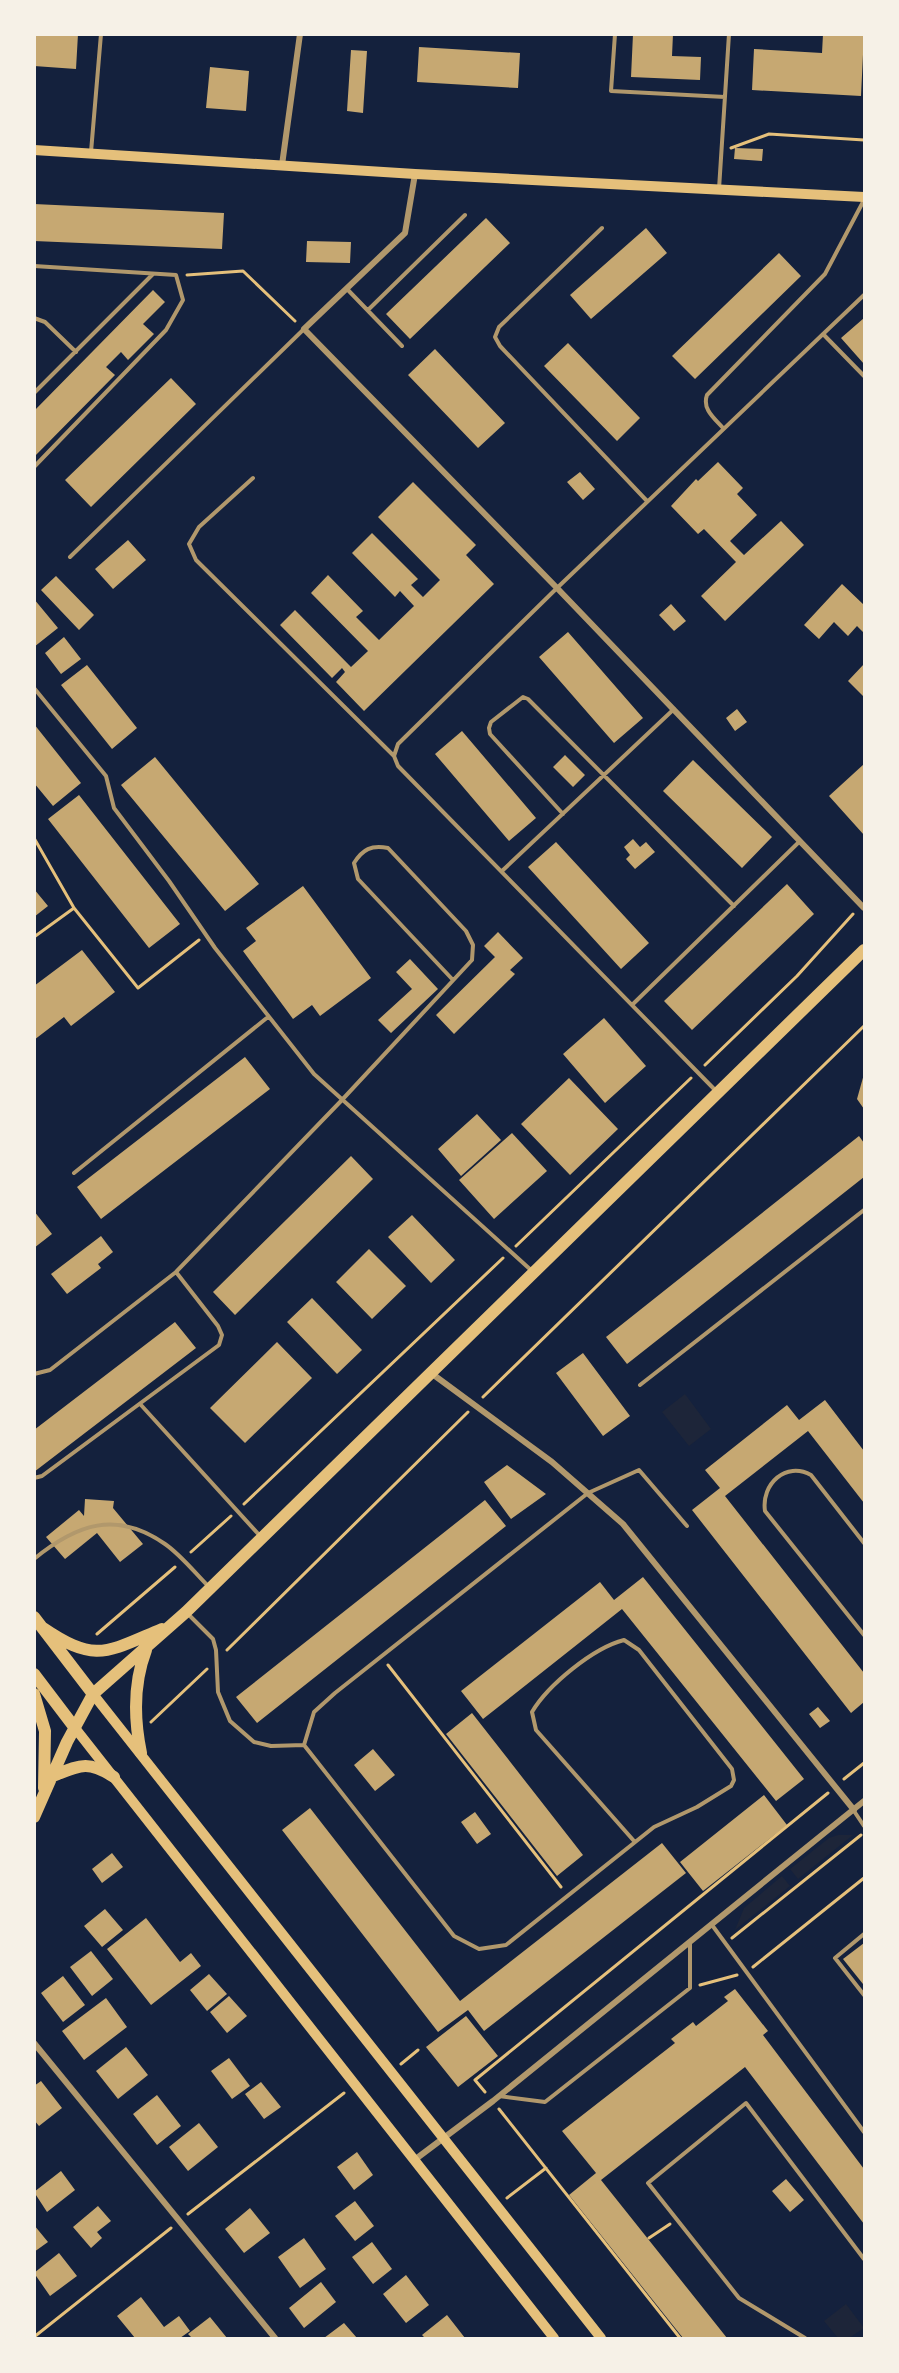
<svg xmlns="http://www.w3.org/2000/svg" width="899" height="2373" font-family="'Source Sans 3',sans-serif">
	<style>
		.green { fill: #1d2539 }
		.building { fill: #c6a872 }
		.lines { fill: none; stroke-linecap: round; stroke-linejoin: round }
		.path { stroke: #e5c07b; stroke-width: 3 }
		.service { stroke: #b1986c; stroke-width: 4 }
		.minor { stroke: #b1986c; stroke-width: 6 }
		.secondary { stroke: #e5c07b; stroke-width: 10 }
		.primary { stroke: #e5c07b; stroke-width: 12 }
	</style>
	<rect width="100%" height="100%" fill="#14213d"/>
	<path class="green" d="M685,1394L711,1429L689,1446L662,1412Z
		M838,1835H853L798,1879L790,1869L829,1838Z
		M782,1876L790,1886L735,1930L744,1908Z
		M846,2304L864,2328L849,2338H838L824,2321Z"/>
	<path class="building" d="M34,34H78L76,69L34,66Z
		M633,34H673L672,56L701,57L700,80L631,77Z
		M823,34H864L861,96L752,90L754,49L822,53Z
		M419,47L520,53L518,88L417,82Z
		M351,50L367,51L363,113L347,111Z
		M210,67L249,71L246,111L206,108Z
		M735,148L763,149L762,161L734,159Z
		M34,204L224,213L222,249L34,241Z
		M486,218L510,243L410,339L386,314Z
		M646,228L667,253L591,319L570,295Z
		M307,241L351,242L350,263L306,262Z
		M779,253L801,276L695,379L672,356Z
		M153,290L165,302L143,324L154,334L128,360L121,352L106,367L115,375L34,457V411Z
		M864,318V364L841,338Z
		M568,343L640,418L617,441L544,366Z
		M435,349L505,423L478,448L408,375Z
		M171,378L196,404L91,507L65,480Z
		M718,462L743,488L737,494L757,515L730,541L744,555L781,521L804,545L725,621L701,596L736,562L704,529L698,534L671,506L696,479L698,481Z
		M580,472L595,489L583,500L567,482Z
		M413,482L476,545L466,555L494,584L364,711L336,682L345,672L342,668L332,678L280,625L295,610L351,667L368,651L311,593L328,575L363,611L356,617L379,640L414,606L400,591L395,597L352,553L372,533L418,579L411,585L423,597L440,580L378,517Z
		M128,540L146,560L113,589L95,569Z
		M56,576L94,615L79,630L41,590Z
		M842,584L864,605V633L857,626L848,636L834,622L819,639L804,625Z
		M34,599L58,628L34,647Z
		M671,604L686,621L674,631L659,615Z
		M568,632L643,718L614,743L539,657Z
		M64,637L81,659L61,674L45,653Z
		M864,664V697L848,681Z
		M87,665L137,728L112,749L61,685Z
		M737,709L747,722L735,731L726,718Z
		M34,724L81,783L53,806L34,783Z
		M462,731L536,818L509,841L435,754Z
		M565,755L585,775L573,787L553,767Z
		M155,757L259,884L225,911L121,785Z
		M693,760L772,837L742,868L663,791Z
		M864,764V835L829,796Z
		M79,795L180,924L149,948L48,819Z
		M633,839L640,847L646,842L655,852L635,869L626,859L630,855L624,847Z
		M556,842L649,943L621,969L528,867Z
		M787,884L814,914L692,1030L664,1001Z
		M303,886L371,978L320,1016L312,1005L293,1019L243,951L256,941L246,928Z
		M34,889L48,906L34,917Z
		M498,932L523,958L510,970L515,974L454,1034L436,1015L495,957L484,946Z
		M82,950L115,992L71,1026L64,1017L34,1040V986Z
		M410,959L438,989L391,1033L378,1020L412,989L396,972Z
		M604,1018L646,1066L605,1103L563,1054Z
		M245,1057L270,1089L101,1219L77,1187Z
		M864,1074V1109L857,1099Z
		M569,1078L618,1129L570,1175L521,1124Z
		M477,1114L501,1140L461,1176L438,1149Z
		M512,1133L547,1171L494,1219L459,1180Z
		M859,1136L864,1143V1177L627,1364L606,1337Z
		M351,1156L373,1179L235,1315L213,1292Z
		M34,1211L52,1234L34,1248Z
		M412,1215L455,1260L431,1283L388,1237Z
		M101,1236L113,1252L98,1264L101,1268L67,1294L51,1274Z
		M369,1249L406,1286L372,1319L336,1282Z
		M312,1298L362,1350L337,1374L287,1322Z
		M175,1322L196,1348L34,1472V1430Z
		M277,1342L312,1378L245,1443L210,1408Z
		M583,1353L630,1416L603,1436L556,1373Z
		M825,1400L864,1451V1503L808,1431L725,1496L864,1673V1702L851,1713L692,1510L720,1488L705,1470L787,1405L799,1420Z
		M507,1465L546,1494L511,1519L484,1482Z
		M85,1499L114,1501L113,1508L143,1544L120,1562L97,1533L65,1559L46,1537L79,1510L84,1516Z
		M485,1500L506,1526L257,1723L236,1697Z
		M643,1577L804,1779L776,1801L622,1609L483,1719L461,1691L600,1582L614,1600Z
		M818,1707L830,1721L820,1728L809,1714Z
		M472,1713L583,1855L557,1876L446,1734Z
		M373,1749L395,1775L375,1791L354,1765Z
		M764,1795L787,1825L703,1891L680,1862Z
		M310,1808L460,2001L662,1843L686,1873L484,2031L468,2010L438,2032L282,1830Z
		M475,1812L491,1834L477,1844L461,1822Z
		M112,1853L123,1867L102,1883L92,1869Z
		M105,1909L123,1930L102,1947L84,1926Z
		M146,1918L180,1962L191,1953L201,1966L151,2005L107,1949Z
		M864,1943V1983L863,1984L843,1959Z
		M91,1951L113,1979L92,1996L70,1967Z
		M209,1974L227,1994L207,2011L190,1990Z
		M63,1976L85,2005L63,2022L41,1993Z
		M735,1989L768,2031L763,2035L864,2169V2224L745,2067L601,2180L727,2338H683L569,2195L596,2173L562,2131L675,2043L671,2039L693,2022L696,2026L728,2001L724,1997Z
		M229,1996L247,2016L227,2033L210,2012Z
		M106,1998L127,2027L84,2060L62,2031Z
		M466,2016L498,2056L458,2087L426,2047Z
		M126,2047L148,2075L118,2099L96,2071Z
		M229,2058L250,2086L232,2099L211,2071Z
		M41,2081L62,2108L39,2126L34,2120V2086Z
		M261,2082L281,2107L264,2119L245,2094Z
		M157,2095L181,2126L157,2145L133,2114Z
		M199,2123L218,2147L188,2171L169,2147Z
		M357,2152L373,2175L354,2190L337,2167Z
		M61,2171L75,2190L47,2212L34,2192Z
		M786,2179L804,2200L790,2212L772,2191Z
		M355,2201L374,2226L355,2241L335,2216Z
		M98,2206L111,2221L97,2232L102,2238L91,2248L73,2227Z
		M250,2208L270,2233L244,2253L225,2229Z
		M34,2225L48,2242L34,2252Z
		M304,2238L326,2269L300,2288L278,2257Z
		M372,2242L392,2269L373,2284L352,2257Z
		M59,2253L77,2276L50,2296L34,2273Z
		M406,2275L429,2305L406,2323L383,2294Z
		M321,2282L336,2302L304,2328L289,2308Z
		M141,2297L164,2327L179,2316L190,2331L180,2338H135L117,2316Z
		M447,2315L465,2338H425L422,2335Z
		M210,2317L227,2338H192L188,2334Z
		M344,2323L357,2338H324Z"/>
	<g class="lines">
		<path class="path" d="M731,148L769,134L864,140
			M187,275L243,271L295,321
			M34,838L74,908
			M34,937L74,908L138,988L199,940
			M705,1065L797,976L853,914
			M516,1246L691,1078
			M483,1397L864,1026
			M244,1504L503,1258
			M191,1552L231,1516
			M97,1634L175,1567
			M227,1650L468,1412
			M388,1665L561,1887
			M151,1722L207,1669
			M844,1779L864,1763
			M732,1938L861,1835
			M753,1967L864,1878
			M700,1985L737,1975
			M401,2064L418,2050
			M485,2092L475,2080L828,1793
			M499,2109L680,2338
			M507,2198L546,2168
			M188,2214L344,2093
			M649,2238L670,2224
			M34,2337L171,2228"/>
		<path class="service" d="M615,34L611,91L725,97
			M91,152L101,34
			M719,189L729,34
			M602,228L499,327L495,337L500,346L647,501
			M34,266L176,275L183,300L166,330L34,467
			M347,289L402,346
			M368,310L465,215
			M34,318L45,322L76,352
			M823,334L864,376
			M34,393L153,274
			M723,428C714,418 702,409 707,395L825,274L864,200
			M253,478L199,527L189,544L196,560L394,756
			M70,557L304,329
			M34,688L106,776L114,808L169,881L215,948L314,1074L532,1271
			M563,814L490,734L489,728L491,722L523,697L528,699L734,906
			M502,871L674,709
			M632,1005L800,841
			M717,1092L398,766L394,756L398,744L557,588L864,295
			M74,1173L268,1017
			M34,1374L50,1370L176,1272L341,1101L472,960L473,945L466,931L388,848C371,845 363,849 354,863L358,879L453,980
			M640,1385L864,1210
			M141,1405L261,1537
			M34,1478L42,1476L219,1345L222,1335L218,1326L176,1272
			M864,1543L811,1475C786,1461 761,1484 765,1511L864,1635
			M34,1559C77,1524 116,1510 165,1544C181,1555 195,1573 209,1587
			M189,1615L213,1639L216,1650L218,1692L230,1721L254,1742L271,1746L304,1745L314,1712L335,1693L588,1493L639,1470L687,1526
			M304,1745L454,1936L479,1949L506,1945L654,1827L697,1807L731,1786L734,1780L732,1769L639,1650L624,1640C593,1648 548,1685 532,1712L536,1730L634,1841
			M854,1811L864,1826
			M712,1925L864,2132
			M864,1934L835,1958L864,1995
			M499,2096L545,2102L690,1988V1942
			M805,2338L739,2298L648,2183L746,2103L864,2259"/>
		<path class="minor" d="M282,165L300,34
			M415,174L405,233L304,329L557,588L864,908
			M431,1373L552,1462L623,1524L854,1810
			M34,2043L275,2338
			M413,2161L493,2101L864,1801"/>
		<path class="secondary" d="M34,150L415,174L864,197
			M93,1694L601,2338
			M75,1728L554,2338"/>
		<path class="primary" d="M34,1617L93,1694
			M43,1628C96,1664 107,1652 162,1629
			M34,1674L75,1728
			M34,1694L45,1731L44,1788
			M141,1753C134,1719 133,1684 146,1650
			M53,1776C80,1765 88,1760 114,1777
			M34,1817L67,1742L93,1694L186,1612L864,950"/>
	</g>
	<rect width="899" height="2373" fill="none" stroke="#f6f1e7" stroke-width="72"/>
</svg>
